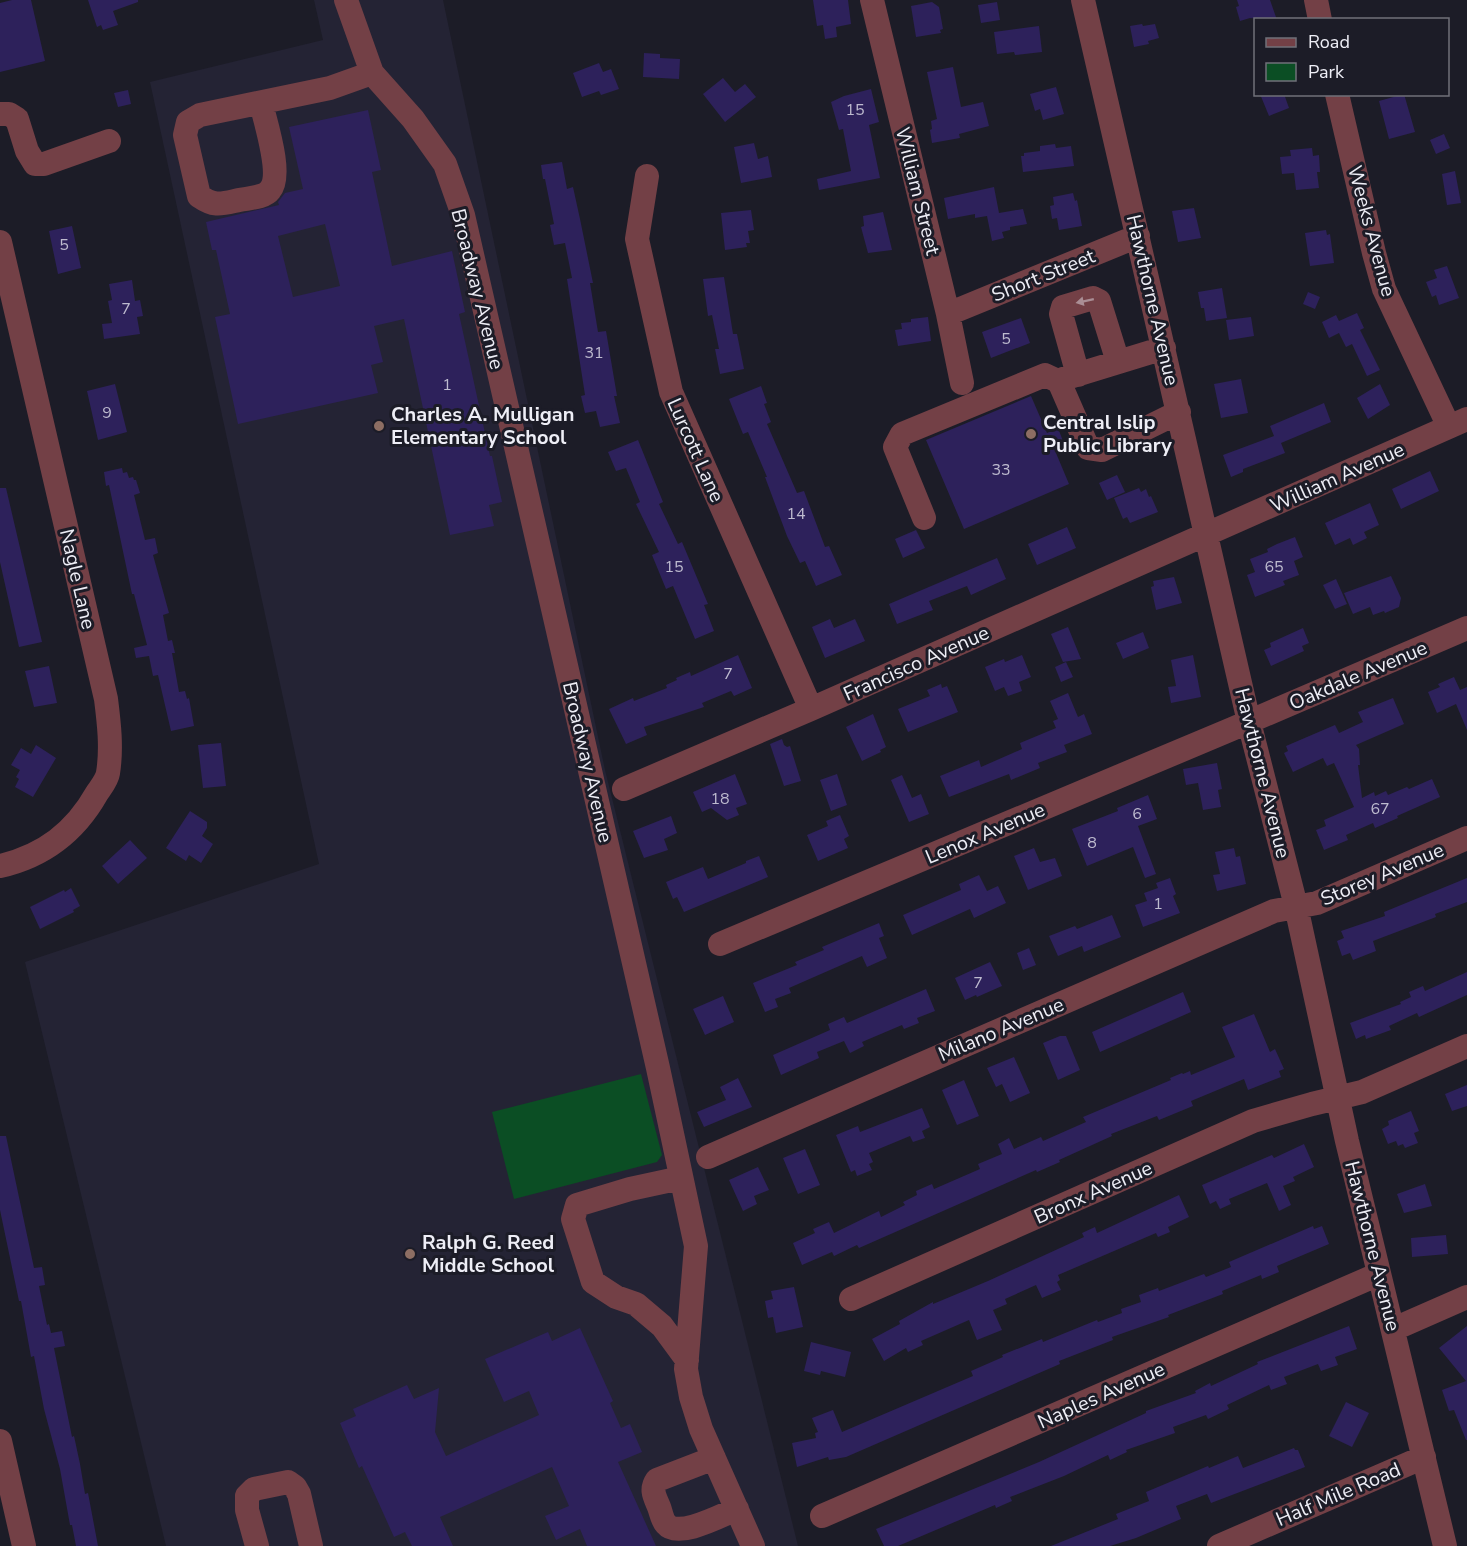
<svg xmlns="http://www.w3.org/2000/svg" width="1467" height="1546" font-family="'Nunito Sans',sans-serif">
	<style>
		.built { fill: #242334 }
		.green { fill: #0b4e24 }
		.building { fill: #2d215b; fill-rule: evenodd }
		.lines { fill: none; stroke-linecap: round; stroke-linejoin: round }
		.minor { stroke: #734046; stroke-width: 24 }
		.oneway { fill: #aa8e95 }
		.education-dot { fill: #8d6e63; stroke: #1c1c27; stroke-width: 2 }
		.labels { text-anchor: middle; stroke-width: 6; stroke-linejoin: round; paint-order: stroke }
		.number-label { font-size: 16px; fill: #bebbcf }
		.street-label { font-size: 20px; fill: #eeeef6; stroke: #1c1c27 }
		.poi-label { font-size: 20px; font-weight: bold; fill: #eeeef6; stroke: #1c1c27; text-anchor: start }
	</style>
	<rect width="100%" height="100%" fill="#1c1c27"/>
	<path class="built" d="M314,0H443L605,770L798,1546H166L25,962L319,864L150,82L323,40Z"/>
	<path class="green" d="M641,1074L662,1155L657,1162L514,1199L492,1112Z"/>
	<path class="building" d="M12,0H31L45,61L0,72V3Z
		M88,0H138V2L113,11L118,25L103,30L101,25L97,27Z
		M813,0H848L851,24L836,27L837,37L825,39L823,25L817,26Z
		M1237,0H1270L1277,20L1250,18L1240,21L1236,7L1239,6Z
		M932,2L939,7L943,29L940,30L941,33L916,37L911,6Z
		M997,2L1000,20L981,23L978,5Z
		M1142,24L1143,26L1155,24L1159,38L1148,41L1149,44L1134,47L1130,26Z
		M1039,26L1042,52L1015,55L1014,52L997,54L994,32Z
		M644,53L660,54V58L680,59L679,79L643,77Z
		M599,63L603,72L611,69L619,89L601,95L599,91L582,97L573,73Z
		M953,67L961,107L983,102L989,126L959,134L960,138L932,143L930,130L932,129L931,121L937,119L927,72Z
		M723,78L735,92L745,84L756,97L725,122L703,94Z
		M1056,87L1064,114L1043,120L1040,109L1035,111L1030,94Z
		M871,89L879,122L869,125L880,178L819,190L817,179L851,171L843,129L839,130L831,102L844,96Z
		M128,90L131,104L118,107L114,93Z
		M1260,94H1284L1289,108L1269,116Z
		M1404,94L1415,132L1389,139L1379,101Z
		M368,110L381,170L372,172L392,266L452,251L465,312L459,314L490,456H492L502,502L489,505L494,526L450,535L404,319L374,326L383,362L371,365L378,393L238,424L215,317L230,314L216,250H212L206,222L279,205L278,202L285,193L303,189L289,127ZM325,224L340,286L293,297L278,236Z
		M1444,134L1450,148L1436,154L1430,140Z
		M754,143L758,159L768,156L772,177L741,183L734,147Z
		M1055,144L1056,148L1071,146L1074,166L1023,172L1021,156H1024V153L1040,151V146Z
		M1312,148L1313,156L1319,155L1320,172H1317L1319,188L1296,190L1294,173L1282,174L1280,157L1291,156L1290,150Z
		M562,162L567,189L573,187L580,219L593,283H590L598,332L606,331L617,396H614L620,423L600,427L596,411L585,413L581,396L585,395L567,279L572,278L565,243L554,245L550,225L554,224L545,179H543L541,165Z
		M1455,171L1461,203L1447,205L1442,174Z
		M994,187L999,213L1023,209L1027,224L1010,227V230L1002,232L1004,238L992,241L987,216L975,218V214L948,219L944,198Z
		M1073,193L1075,201L1077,200L1082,226L1059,230L1057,218L1052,219L1050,206L1054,205L1053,197Z
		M1194,208L1201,238L1178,242L1172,211Z
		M751,210L754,230L748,231L750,243H746L747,247L725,250L721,213Z
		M883,212L892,250L868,253L861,227L864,226L863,216Z
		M72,226L81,268L58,274L49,231Z
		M1326,230L1327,235L1330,234L1334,263L1310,266L1305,233Z
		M1447,266L1459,298L1439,305L1436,295L1432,297L1426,282L1437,278L1434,270Z
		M724,277L733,334H737L744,369L720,374L715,349H719L712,315L708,316L703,279Z
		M132,280L135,301L140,300L143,316L137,317L140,334L104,339L102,324L112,323L108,301L112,300L109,284Z
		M1222,288L1227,318L1206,321L1204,308H1201L1198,292Z
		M1308,292L1320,297L1315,309L1303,304Z
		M1357,313L1364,328L1360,330L1380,370L1367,376L1352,344L1346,347L1339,333L1329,338L1322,322L1336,315L1339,321Z
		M928,317L931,341L898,346L895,330L902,329L901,323L911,322V319Z
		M1251,317L1254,336L1229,340L1226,320Z
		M1021,318L1030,343L991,358L982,332Z
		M1241,379L1248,413L1221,418L1214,384Z
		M115,384L127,432L98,440L87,391Z
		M1380,384L1390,405L1368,419L1357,398Z
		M761,386L767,403L764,404L771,422L767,424L797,493L804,491L825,547L829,546L842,575L816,586L805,561L800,563L787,536L765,477H767L748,432L743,434L729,399Z
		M1031,396L1047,433L1058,428L1066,449L1056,453L1069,484L964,529L926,440Z
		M1324,403L1331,422L1281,443L1285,453L1243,469V472L1231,477L1223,455L1274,436L1270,426Z
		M638,440L663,502L659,504L678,544L682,542L708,604L704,605L714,631L695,639L673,586L666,589L652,555L659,552L636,504L640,502L626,468L616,471L608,452Z
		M122,468L123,473L127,472L129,478L133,477L134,480H136L140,493L134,495L145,540L155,538L158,553L153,555L169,613L163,615L168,641L172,640L175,653H172L179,692L185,691L187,699L189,698L194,726L171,731L158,675L153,676L149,656L136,658L134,648L147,645L134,594H132L109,485L106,486L104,472Z
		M1430,471L1439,491L1401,509L1392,489Z
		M1117,475L1125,492L1107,500L1099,483Z
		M0,488H6L42,642L19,647L0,562Z
		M1139,488L1141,492L1146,489L1149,497L1151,496L1158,512L1130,523L1127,517L1123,519L1114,498Z
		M1370,503L1379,525L1364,532L1367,538L1353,545L1350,538L1335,545L1325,523Z
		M1067,527L1076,548L1037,565L1028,544Z
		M916,530L925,548L903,558L895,539Z
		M1295,537L1303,557L1294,561L1299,575L1283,581L1285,585L1255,597L1247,575L1255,572L1250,559L1268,552L1267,549L1277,544Z
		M997,558L1006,579L971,595L967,586L929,601L933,610L897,624L889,604Z
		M1391,576L1401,598L1399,607L1385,613L1384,611L1373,615L1370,607L1353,614L1344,593Z
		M1174,577L1182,603L1156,610L1151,587L1154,586L1153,581Z
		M1336,579L1347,604L1335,609L1323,585Z
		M830,619L834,628L855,619L865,641L825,658L812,627Z
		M1068,627L1081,659L1063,662L1051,634Z
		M1303,628L1309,643L1302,646L1304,651L1271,666L1264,650L1271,647L1270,643Z
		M1143,632L1149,648L1123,659L1116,643Z
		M738,655L752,688L734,696L731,691L702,703L704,707L644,727L647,735L626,744L609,709L633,698L634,701L667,688L666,685L677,680L676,678L690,672L691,676Z
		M1022,655L1031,677L1019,682L1022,691L1008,696L1004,687L995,691L985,667L1004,659L1005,662Z
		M1193,655L1201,697L1171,703L1168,687L1176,686L1171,660Z
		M1066,662L1073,677L1061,682L1055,667Z
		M49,666L57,703L34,707L25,671Z
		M1454,677L1460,690L1467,687V730L1456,704L1437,713L1428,692L1440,687L1438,684Z
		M941,684L942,688L947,686L958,712L908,732L898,709L930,696L927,690Z
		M1068,693L1078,717L1084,714L1092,734L1064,745L1067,752L1038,763L1040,768L1011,780L1009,774L949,797L940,776L979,760L981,767L1022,749L1020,743L1056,728L1053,721L1058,719L1050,701Z
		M1393,698L1404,724L1356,745L1359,749L1360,765H1358L1362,798L1374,792L1375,796L1386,791L1388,795L1407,787L1409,789L1432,779L1440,797L1397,816L1398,818L1375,828L1373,823L1346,835L1348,840L1324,850L1316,830L1326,826L1324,820L1354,807L1334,763L1327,766L1323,758L1293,772L1284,753L1288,751L1286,746L1335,725L1339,733L1363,722L1358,712Z
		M873,714L886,747L880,750L881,752L862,761L846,727Z
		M782,739L784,745L787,747L790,746L801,781L784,786L770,744Z
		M221,743L226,786L203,788L198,745Z
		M36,745L56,758L33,797L15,787L19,779L16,777L20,770L11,765L21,748L31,754Z
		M1217,763L1222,789L1218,790L1221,807L1203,810L1198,783L1186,785L1183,769Z
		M735,774L747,804L736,808L739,815L727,820L711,808L702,812L693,792Z
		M837,774L847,805L831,811L820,780Z
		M902,775L912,798L921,794L929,814L909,822L891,780Z
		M1148,795L1157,819L1138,826L1156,874L1145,878L1133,847L1087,866L1072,829L1118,811L1117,808Z
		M190,811L207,822V828L202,836L213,844L201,863L189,855L186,861L166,848Z
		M840,815L849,836L844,839L848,848L818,861L807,835L828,826L826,821Z
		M671,816L677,833L664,839L668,850L644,858L633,831Z
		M130,840L147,858L118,884L102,866Z
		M1034,848L1040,862L1055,858L1062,876L1028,890L1014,856Z
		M1234,848L1236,857L1240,856L1246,884L1217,891L1213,875L1220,874L1215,852Z
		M759,856L768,877L684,912L677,897L673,899L666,882L703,867L708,879L746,863V861Z
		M979,875L987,891L998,886L1006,903L974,918L970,909L912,935L903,915L961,890L959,884Z
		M1170,878L1176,894L1173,896L1180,913L1143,927L1135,905L1147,901L1144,893L1158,888L1156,883Z
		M1467,878V902L1435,914L1436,917L1373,941L1376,951L1353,960L1350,953L1342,956L1337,941L1344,938L1341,931L1385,916L1384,912Z
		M71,888L80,906L73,910L74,912L40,929L30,907L64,890L65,892Z
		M1112,915L1121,937L1084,952L1082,946L1058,956L1049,936L1075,926L1077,929Z
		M879,923L884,936L879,938L887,958L867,967L862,956L789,988L791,993L775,999L778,1007L765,1012L753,983L797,965L795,962L824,950L822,947Z
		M1029,948L1036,965L1023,970L1017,953Z
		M990,962L1002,986L977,997L976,995L965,1000L955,978Z
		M1467,972V995L1419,1017L1417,1013L1389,1026L1391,1030L1366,1039L1365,1035L1356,1039L1350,1023L1401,1004L1400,1002L1411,997L1409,992L1423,986L1425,991Z
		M926,989L935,1011L917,1018L919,1023L904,1029L902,1025L862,1042L864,1046L850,1053L844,1041L817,1052L819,1058L781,1075L773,1055L830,1030L828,1024L844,1017L847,1023Z
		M1183,992L1191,1012L1100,1052L1092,1032Z
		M723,996L734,1022L705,1035L693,1009Z
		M1254,1014L1270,1052L1275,1049L1284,1069L1279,1071L1281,1077L1248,1090L1244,1079L1191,1101L1193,1106L1159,1120L1157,1116L1111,1134L1112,1136L1059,1160L1060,1162L1037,1172L1036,1170L859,1248L857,1245L834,1256L832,1252L802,1265L793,1243L815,1233L813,1229L829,1222L834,1233L879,1211L881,1217L905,1205L903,1202L917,1195L916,1191L932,1184L934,1189L980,1169L978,1164L1002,1154L998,1144L1009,1138L1014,1149L1041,1137L1043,1141L1086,1122L1083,1117L1171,1080L1170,1078L1182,1073L1183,1074L1190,1071L1191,1075L1235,1057L1222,1027Z
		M1060,1036H1066L1080,1070L1058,1080L1043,1043Z
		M1014,1057L1030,1093L1010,1102L1002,1084L996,1087L987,1068Z
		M738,1078L752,1107L704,1127L697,1112L726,1100L720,1087Z
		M964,1080L979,1116L957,1125L942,1090Z
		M1467,1085V1106L1452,1111L1445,1094Z
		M922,1108L930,1127L922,1131L925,1138L913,1142L910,1136L869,1153L873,1162L869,1164L872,1170L857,1176L855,1170L851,1172L836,1135L858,1126L860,1132Z
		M1411,1111L1419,1131L1414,1133L1418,1143L1405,1148L1403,1144L1398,1146L1396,1141L1388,1144L1382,1129L1389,1125L1388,1121Z
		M0,1136H6L34,1268L42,1267L45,1285L39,1286L47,1325L49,1324L51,1333L62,1331L65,1346L54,1348L72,1437L74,1436L80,1464L85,1494L88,1493L98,1546H76L72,1525H70L60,1469L44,1409L34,1356L31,1357L21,1301H19L0,1210Z
		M1304,1144L1314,1167L1293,1177L1295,1181L1283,1186L1291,1205L1279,1211L1267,1183L1229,1199L1231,1204L1220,1209L1216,1201L1210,1204L1202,1185L1272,1155L1274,1158Z
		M805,1149L820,1185L798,1194L783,1158Z
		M758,1167L769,1190L754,1196L757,1204L743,1211L729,1180Z
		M1425,1184L1432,1206L1404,1213L1397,1194Z
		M1179,1195L1189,1217L1168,1227L1170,1232L1158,1237L1156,1233L1058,1275L1060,1280L1057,1282L1061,1290L1042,1298L1036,1285L1005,1299L1007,1304L993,1310L1002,1330L977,1340L969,1320L921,1341L923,1345L908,1352L906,1348L884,1361L872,1339L900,1324L899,1321L933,1302V1304L988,1281L1084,1237L1082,1233L1095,1227L1097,1233Z
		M1313,1226L1314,1229L1322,1226L1329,1244L1277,1266L1279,1272L1262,1279L1261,1275L1222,1291L1223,1294L1168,1315L1169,1317L1112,1337L1113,1340L1059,1361L1060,1364L846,1457L829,1460L828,1457L797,1467L792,1443L816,1438L815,1433L818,1432L812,1418L833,1410L842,1432L973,1376L971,1371L1003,1357L1002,1355L1042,1339L1043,1342L1097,1320L1098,1322L1122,1313L1121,1309L1141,1302L1139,1295L1158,1288L1159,1291L1204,1274L1206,1277L1231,1267L1229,1262Z
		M1446,1235L1448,1254L1412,1257L1411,1238Z
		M794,1287L803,1327L776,1333L773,1317L768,1318L765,1301L773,1299L771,1291Z
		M1349,1326L1357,1349L1335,1357L1338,1365L1321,1371L1318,1364L1284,1377L1287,1384L1271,1390L1269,1385L1227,1405L1229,1409L1208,1419L1206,1415L1173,1427L1175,1433L1126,1450L1127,1452L1110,1460L1108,1455L1064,1476L1010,1497L1012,1501L996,1508L995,1505L898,1546H884L876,1529L1039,1462L1146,1413V1411L1196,1393L1195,1391L1210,1383L1211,1386L1258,1364L1257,1362Z
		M1467,1326V1440H1466L1454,1410L1449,1411L1442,1390L1466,1381L1439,1348Z
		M580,1328L613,1401L610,1403L621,1428L630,1424L642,1452L618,1462L656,1546H587L580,1529L556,1540L545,1516L569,1506L552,1467L440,1517L453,1546H412L405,1532L394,1537L362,1466L359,1468L340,1423L356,1416L353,1409L407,1385L414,1399L439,1388L435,1432L446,1456L539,1415L529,1391L504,1402L485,1359L548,1332L552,1341Z
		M811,1342L851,1352L845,1377L821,1371L820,1375L804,1371Z
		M1346,1402L1369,1413L1352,1447L1329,1436Z
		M1294,1448L1295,1450H1298L1305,1467L1211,1503L1207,1494L1176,1506L1181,1519L1136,1538L1110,1546H1051L1118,1519L1116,1514L1149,1501L1146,1492L1208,1466L1209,1468L1238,1456L1243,1468Z"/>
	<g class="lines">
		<path class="minor" d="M346,0L372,73L413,119L445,164L463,215L658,1068L696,1246L686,1369L691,1397L701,1429L753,1546
			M872,0L948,314L962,383
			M1083,0L1249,722L1296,906L1347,1141L1445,1546
			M1316,0L1320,20
			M1337,94L1374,253L1384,289L1449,427
			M261,103C265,121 283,175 270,190C264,198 248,198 239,200C221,204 215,207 199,196L185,135L188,122L200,115L330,88L372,73
			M0,114H9L17,119L27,151L35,164H44L109,141
			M647,176L637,239L671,392L811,709
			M0,242L106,699C109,723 112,748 108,773C107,780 101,787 97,793C75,832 44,856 0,866
			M948,314L1138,236
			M1164,348L1063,379L1061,386L1088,448L1102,450L1179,412
			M1078,375L1061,314L1063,307L1093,298L1099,301L1118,362
			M924,518L895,447L902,434L1045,375L1062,383
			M624,789L811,709L1467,419
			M720,944L1232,729L1467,628
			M708,1157L1274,911L1317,903L1467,838
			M681,1178L630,1189L577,1205L573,1219L593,1282L616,1297L636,1304L662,1326L687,1360
			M851,1299L1253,1121L1312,1104L1362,1092L1467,1046
			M1394,1329L1467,1297
			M0,1441L24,1546
			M714,1458L657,1480C650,1490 655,1497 659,1507C661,1512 662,1520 666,1524C678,1539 722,1515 737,1509
			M822,1516L1379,1274
			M257,1546L247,1510V1496L254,1489L288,1482L295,1487L299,1494L311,1546
			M1219,1546L1424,1457"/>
	</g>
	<defs><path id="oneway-solid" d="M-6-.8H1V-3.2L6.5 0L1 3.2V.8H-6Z" transform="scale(1.5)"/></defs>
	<use class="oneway" href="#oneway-solid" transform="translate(1085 301) rotate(168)"/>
	<g class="education-dot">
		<circle cx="379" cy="426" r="6"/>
		<circle cx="1031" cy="434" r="6"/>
		<circle cx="410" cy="1254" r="6"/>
	</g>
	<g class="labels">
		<g class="number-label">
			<text x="855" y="115">15</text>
			<text x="64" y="250">5</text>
			<text x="126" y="314">7</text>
			<text x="1006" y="344">5</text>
			<text x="594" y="358">31</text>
			<text x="447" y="390">1</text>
			<text x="107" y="418">9</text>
			<text x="1001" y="475">33</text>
			<text x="796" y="519">14</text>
			<text x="674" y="572">15</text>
			<text x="1274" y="572">65</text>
			<text x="728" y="679">7</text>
			<text x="720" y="804">18</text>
			<text x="1380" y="814">67</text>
			<text x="1137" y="819">6</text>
			<text x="1092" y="848">8</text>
			<text x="1158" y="909">1</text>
			<text x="978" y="988">7</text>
		</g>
		<g class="street-label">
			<text transform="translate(918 191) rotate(76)" y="7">William Street</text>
			<text transform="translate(1372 231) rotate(75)" y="7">Weeks Avenue</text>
			<text transform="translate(1043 275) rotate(-22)" y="7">Short Street</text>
			<text transform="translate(478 289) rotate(76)" y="7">Broadway Avenue</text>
			<text transform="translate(1153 300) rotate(77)" y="7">Hawthorne Avenue</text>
			<text transform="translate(696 450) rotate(66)" y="7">Lurcott Lane</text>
			<text transform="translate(1337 477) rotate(-24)" y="7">William Avenue</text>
			<text transform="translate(78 579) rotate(77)" y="7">Nagle Lane</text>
			<text transform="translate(916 663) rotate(-24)" y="7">Francisco Avenue</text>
			<text transform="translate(1358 675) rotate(-23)" y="7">Oakdale Avenue</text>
			<text transform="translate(588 762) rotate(77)" y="7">Broadway Avenue</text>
			<text transform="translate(1263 773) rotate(76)" y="7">Hawthorne Avenue</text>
			<text transform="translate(985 833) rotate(-23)" y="7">Lenox Avenue</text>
			<text transform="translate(1382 874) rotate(-23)" y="7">Storey Avenue</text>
			<text transform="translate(1001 1029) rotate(-23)" y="7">Milano Avenue</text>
			<text transform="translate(1093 1192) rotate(-24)" y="7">Bronx Avenue</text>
			<text transform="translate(1373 1246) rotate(76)" y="7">Hawthorne Avenue</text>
			<text transform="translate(1101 1395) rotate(-24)" y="7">Naples Avenue</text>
			<text transform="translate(1338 1494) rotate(-23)" y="7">Half Mile Road</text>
		</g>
		<g class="poi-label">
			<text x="391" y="421">Charles A. Mulligan<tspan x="391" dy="23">Elementary School</tspan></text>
			<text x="1043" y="429">Central Islip<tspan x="1043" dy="23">Public Library</tspan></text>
			<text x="422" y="1249">Ralph G. Reed<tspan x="422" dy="23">Middle School</tspan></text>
		</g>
	</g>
	<rect x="1254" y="18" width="195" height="78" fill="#1c1c27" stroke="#70707a" stroke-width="1.5"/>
	<rect x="1266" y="38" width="30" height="9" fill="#734046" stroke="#70707a" stroke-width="1.5"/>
	<text x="1308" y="48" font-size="18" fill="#eeeef6">Road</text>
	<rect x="1266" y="63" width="30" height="18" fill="#0b4e24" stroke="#70707a" stroke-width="1.5"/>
	<text x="1308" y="78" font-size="18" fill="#eeeef6">Park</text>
</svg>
